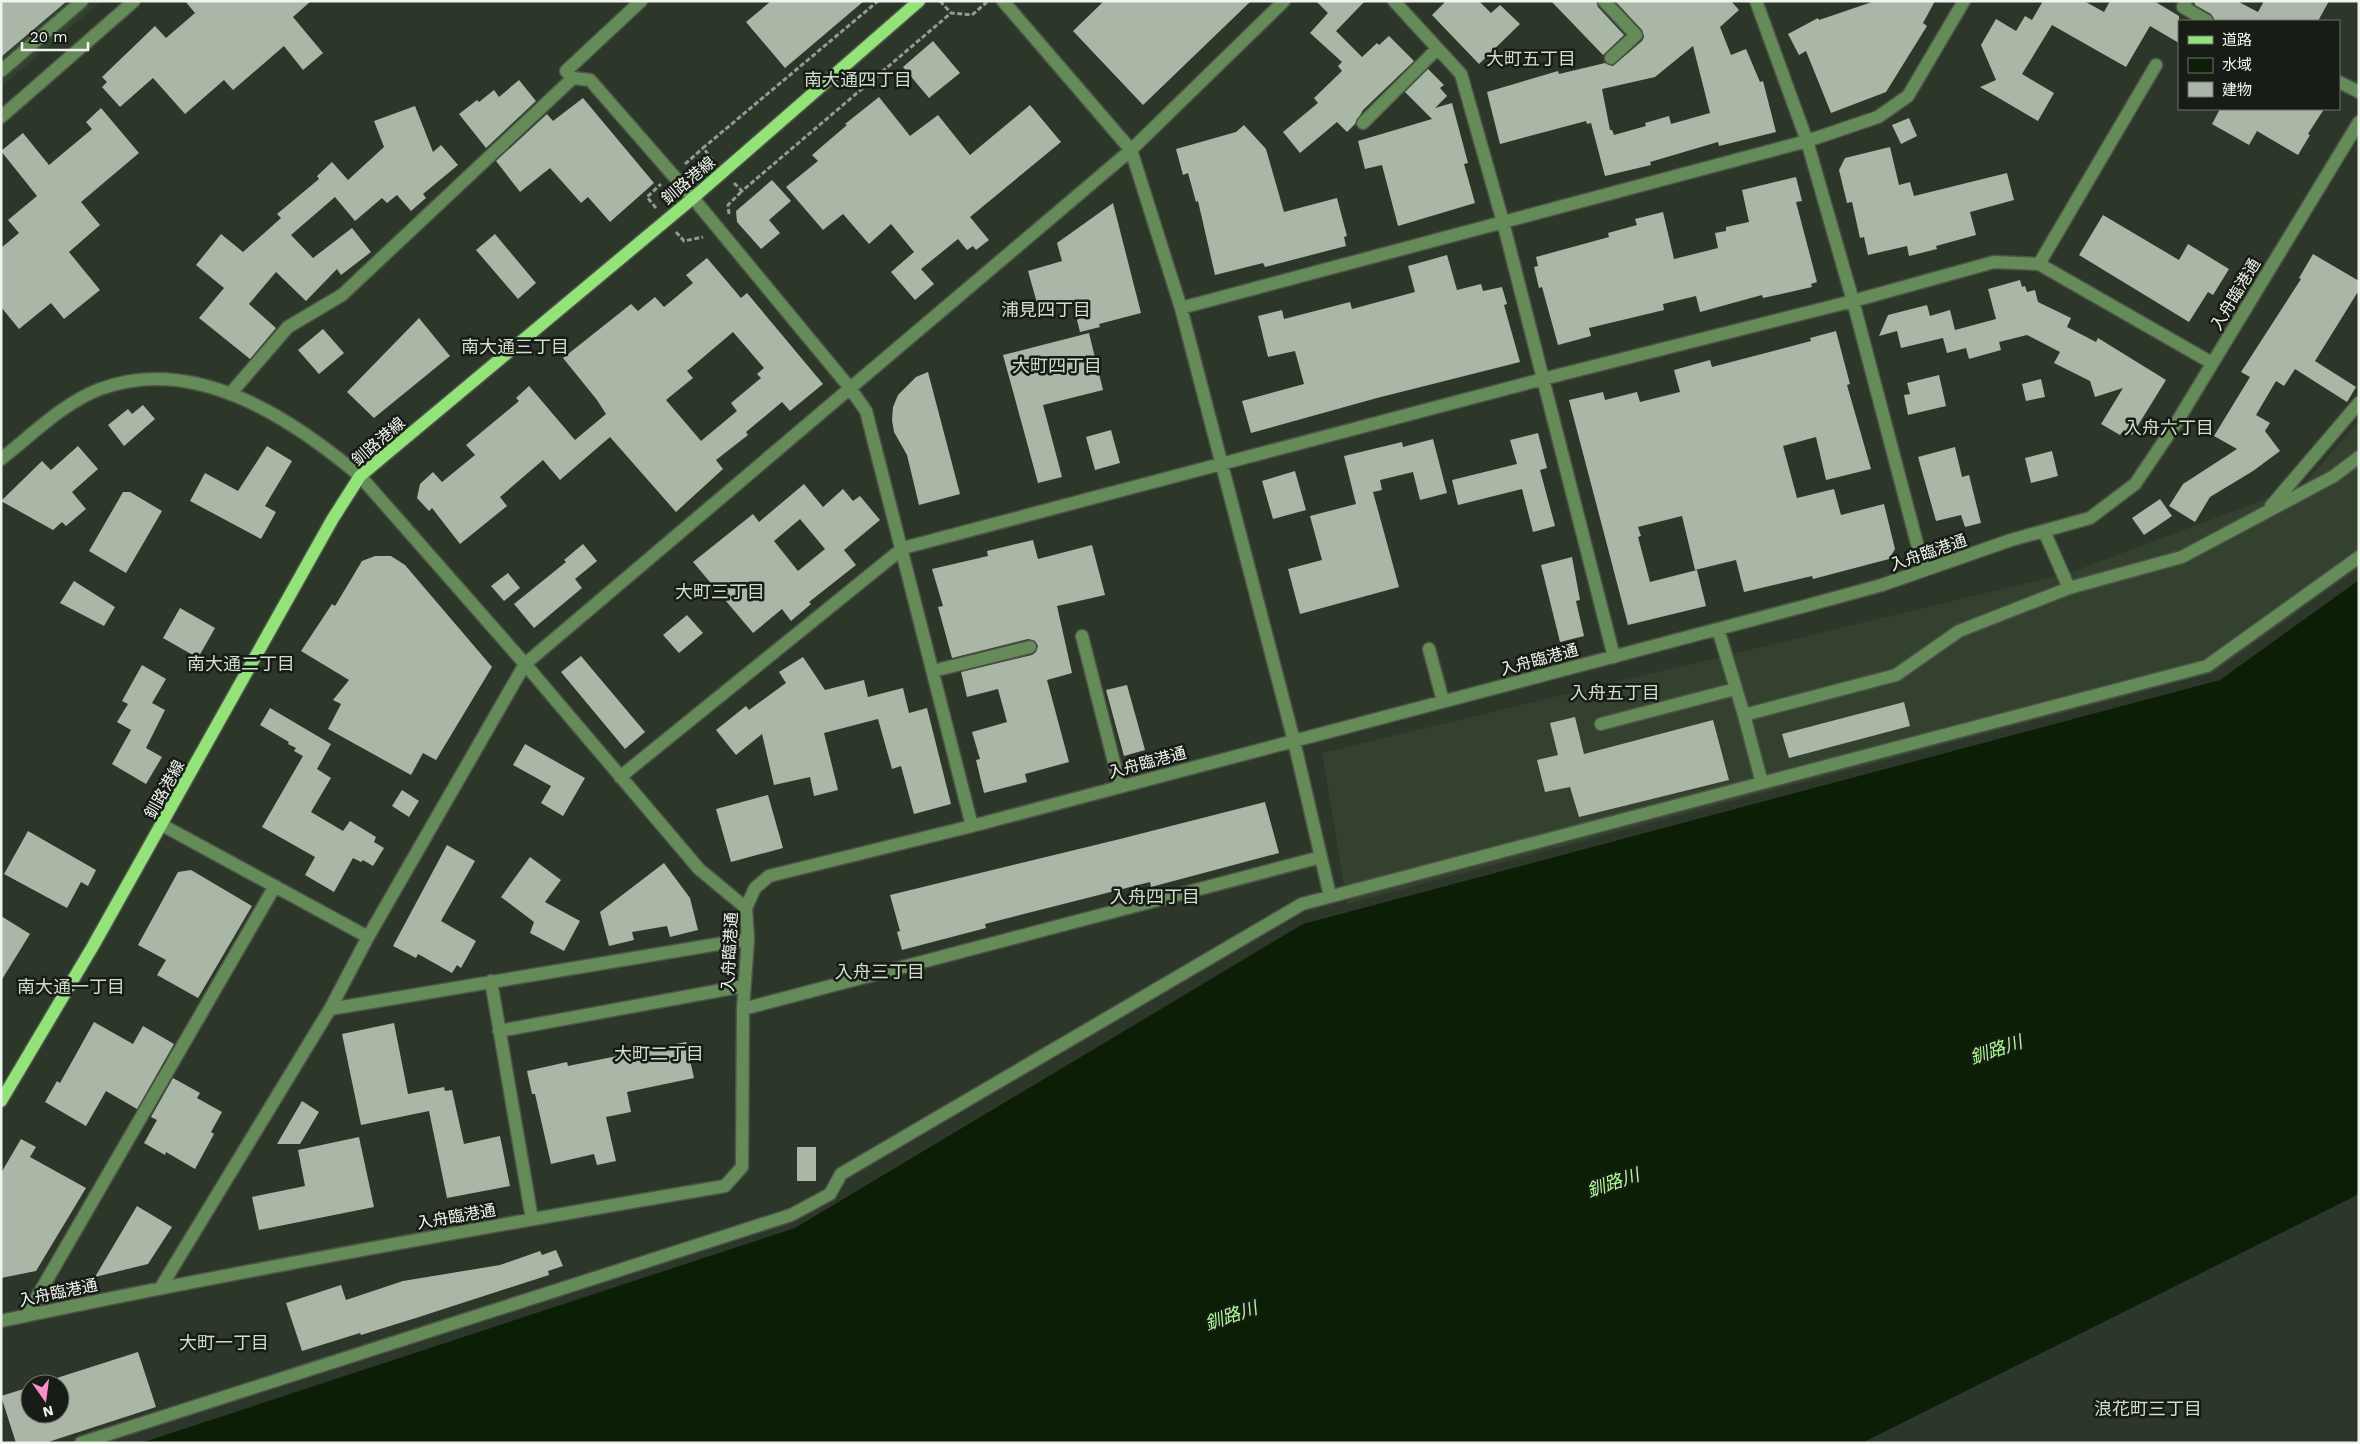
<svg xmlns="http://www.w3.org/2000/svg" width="2360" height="1444" font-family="'Work Sans','Noto Sans JP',sans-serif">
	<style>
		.built { fill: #33412e }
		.water { fill: #0c1f06 }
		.building { fill: #aab7a6; fill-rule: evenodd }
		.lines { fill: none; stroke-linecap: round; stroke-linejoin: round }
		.minor-casing { stroke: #4b5548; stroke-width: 15 }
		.major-casing { stroke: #4b5548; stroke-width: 15 }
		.path { stroke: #949c92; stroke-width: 3; stroke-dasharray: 5 2.5; stroke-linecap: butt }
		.minor { stroke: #658b59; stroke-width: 12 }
		.major { stroke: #93e379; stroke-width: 12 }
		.labels { text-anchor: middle; stroke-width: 5; stroke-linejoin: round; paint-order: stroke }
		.street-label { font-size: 16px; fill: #eff5ed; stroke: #181c16 }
		.neighbourhood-label { font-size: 18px; fill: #d0decc; stroke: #181c16 }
		.water-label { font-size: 18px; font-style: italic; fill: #abfb91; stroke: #181c16 }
	</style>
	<rect width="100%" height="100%" fill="#2c3729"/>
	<path class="built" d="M1,1H101L1,87Z
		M2359,421V568L2213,673L1347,904L1322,753L2072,572L2303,485Z"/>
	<path class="water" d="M2359,580V1194L1862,1443H141L795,1228L1303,924L2220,680Z"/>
	<path class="building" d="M1,1H67L1,57Z
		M185,1H311L293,17L323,53L303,70L284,46L233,90L224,80L185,114L153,78L120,107L102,87L107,82L102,77L155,26L166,38L195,13Z
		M771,1H864L785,68L746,22Z
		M1104,1H1251L1143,105L1073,31Z
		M1316,1H1365L1336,31L1362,57L1377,43L1379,45L1389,36L1414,61L1363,110L1355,124L1347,132L1337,122L1300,153L1283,132L1318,103L1314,98L1342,71L1338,66L1342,62L1310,33L1328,13Z
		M1446,1H1479L1491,13L1500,5L1520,24L1479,64L1432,15Z
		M1551,1H1596L1598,7L1624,35L1603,55Z
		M1615,1H1731L1739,10L1720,27L1731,55L1746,49L1760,82L1763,81L1776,132L1719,146L1718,142L1650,162L1651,165L1605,176L1591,123L1587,124L1586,121L1500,144L1487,92L1558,71L1559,74L1605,63L1613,66L1642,41L1644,37L1642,30ZM1693,46L1710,113L1671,124L1669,116L1645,123L1646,126L1614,135L1612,130H1610L1602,89L1655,77Z
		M1875,1H1935L1923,23L1927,26L1886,92L1831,113L1806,51L1799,55L1788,34L1818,18L1819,20Z
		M2043,1H2084L2104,12L2110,1H2154L2179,16V43L2150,26L2126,67L2052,25L2022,74L2054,93L2038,121L1980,87L1996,80L1981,45L1996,19L2016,31L2025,16L2032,20Z
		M2194,1H2237L2258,12L2264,1H2329L2318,21H2215L2211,14L2195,5Z
		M933,41L960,73L929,98L903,67Z
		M1428,69L1444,85L1440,88L1447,96L1435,108L1452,103L1468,163L1464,164L1475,203L1398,226L1382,165L1365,169L1358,141L1432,119L1405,92Z
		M519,80L536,101L486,148L459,114L477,100L479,102L494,90L499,97Z
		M879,97L910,136L938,115L970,155L1030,105L1061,142L970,217L989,240L976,250L973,246L967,250L958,239L921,269L934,284L915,300L891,272L914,252L891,224L869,244L843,214L823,230L786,187L818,161L812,155L847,125L845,124Z
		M583,98L654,183L610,222L588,197L581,203L550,168L520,192L496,161L547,114L553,121Z
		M415,106L433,152L441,145L458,165L423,194L426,198L411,211L397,195L387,203L382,198L355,221L335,197L291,235L313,258L352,228L371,252L341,275L337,269L306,301L276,272L249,304L276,328L250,359L199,318L224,288L196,265L221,234L243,252L281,218L277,214L319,179L317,176L332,162L348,180L384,147L374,121Z
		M101,108L139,153L81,202L100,225L69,252L100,290L64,319L51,303L19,329L1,307V248L19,233L8,220L37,196L1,151L23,133L49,165L92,129L86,122Z
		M2220,109H2324L2308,134L2310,135L2298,155L2257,131L2249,145L2212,124Z
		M1909,118L1917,136L1901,144L1892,125Z
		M1244,125L1266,149L1284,212L1337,198L1347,236L1344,237L1346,246L1265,267L1263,263L1215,275L1198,201L1196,202L1188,173L1183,175L1176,149L1236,132Z
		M1890,147L1899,185L1910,182L1914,196L2007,173L2014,200L1970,212L1976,235L1936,246L1937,249L1909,256L1907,246L1868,255L1864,237L1860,238L1852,202L1847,203L1839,170L1845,158Z
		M1796,177L1802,201L1796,202L1817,282L1811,284L1812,287L1763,298L1762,295L1700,312L1696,296L1663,304L1664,310L1589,328L1591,336L1558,345L1542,287L1539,288L1534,267L1538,266L1536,257L1609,237L1608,233L1637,225L1635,219L1663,212L1674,259L1718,248L1715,233L1726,231V227L1749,222L1742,190Z
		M772,180L791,201L769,220L780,233L761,249L737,222L736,211Z
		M1113,203L1141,313L1099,324L1100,327L1080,332L1072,300L1039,310L1028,271L1062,261L1057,243Z
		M2103,215L2179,260L2188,244L2229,269L2213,295L2208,292L2189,322L2079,255Z
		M495,234L536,283L518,299L476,250Z
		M2313,254L2359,281V290L2315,361L2356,387L2347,402L2295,369L2284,386L2276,381L2256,415L2270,423L2265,431L2280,451L2253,471L2210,497L2195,522L2169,506L2183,484L2237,449L2214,436L2250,377L2241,372L2301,279L2299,278Z
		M1447,255L1457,290L1481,284L1483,291L1502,287L1507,304L1504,305L1520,362L1377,398L1251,433L1242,401L1304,384L1295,351L1268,357L1258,316L1282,310L1284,319L1350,302L1352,309L1415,292L1408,266Z
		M707,258L741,298L747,293L823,384L790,411L782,402L746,432L748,435L716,460L723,469L676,512L610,437L560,480L543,460L500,497L507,506L460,544L432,508L429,511L417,498L420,484L433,472L442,482L475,455L466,445L519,401L516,398L529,386L575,440L606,414L597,400L563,358L631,304L638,311L655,297L664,307L693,283L686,275ZM733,332L764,368L757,374L761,378L731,403L737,411L701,441L666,400L693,378L687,371Z
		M2020,280L2022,287L2025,286L2027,292L2035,290L2038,302L2071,318L2067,327L2096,342L2098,338L2166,380L2132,435L2124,430L2120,435L2101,424L2123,388L2095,397L2090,381L2054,363L2060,352L2027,335L1999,342L2001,350L1969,359L1966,348L1947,353L1943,338L1901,348L1897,331L1879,336L1888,315L1927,305L1930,316L1950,310L1955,330L1996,319L1988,289Z
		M419,318L450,356L374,418L347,392Z
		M323,329L344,353L319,374L298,350Z
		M1836,331L1850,384L1847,385L1871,469L1826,480L1816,437L1783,446L1797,498L1834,489L1841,515L1884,504L1895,549L1889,559L1813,579L1812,576L1744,592L1736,560L1695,570L1682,516L1638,527L1641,536L1638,537L1650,582L1697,570L1706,606L1628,625L1569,400L1603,392L1605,400L1637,392L1640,402L1680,392L1674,370L1710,360L1712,367L1811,341L1810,338Z
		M1089,333L1103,390L1043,405L1062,477L1038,483L1003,355Z
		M928,372L960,494L919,505L907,455L894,432L892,420L893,407L898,395L916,377Z
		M1939,375L1946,406L1908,415L1904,395L1910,394L1907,383Z
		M2041,379L2045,397L2026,401L2022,384Z
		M143,405L155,419L124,446L108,425L128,409L132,414Z
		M1111,430L1120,463L1095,470L1086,437Z
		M1538,433L1547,468L1540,470L1555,526L1533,532L1522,489L1458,505L1452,480L1517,464L1510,440Z
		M1433,439L1447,493L1420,500L1413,472L1380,480L1382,490L1373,492L1399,587L1300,614L1288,569L1322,560L1310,516L1356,504L1344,456L1402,442L1403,447Z
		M78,446L98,469L72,492L86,509L66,526L62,522L53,530L1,501L42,461L51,470Z
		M267,446L292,461L265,506L276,512L261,539L190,501L205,473L238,491Z
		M1955,447L1962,477L1969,475L1981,523L1965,527L1961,515L1936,521L1918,457Z
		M2052,451L2058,476L2031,483L2025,458Z
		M1295,471L1306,510L1273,519L1262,481Z
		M804,484L823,507L843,489L853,501L860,496L880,520L844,550L856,565L809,602L811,604L791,621L782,609L753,633L693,562L753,514L759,522ZM800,519L825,549L798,571L774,541Z
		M123,492H130L162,511L126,573L89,551Z
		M2160,499L2172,516L2144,535L2132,518Z
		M1033,540L1038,559L1092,545L1105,595L1057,606L1072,673L1047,680L1069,762L1025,774L1027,782L984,793L976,760L980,759L972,732L1007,722L998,689L967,697L961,672L1032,655L1036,652L1038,646L1035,641L1028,639L952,658L938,607L943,606L932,569L988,556L987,551Z
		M583,544L597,561L575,579L582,588L534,628L514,604L566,562L564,560Z
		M375,556H391L405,565L492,667L436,760L423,753L411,775L328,729L341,704L333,700L349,680L301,651L332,604L335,606L362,561Z
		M1572,557L1580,600L1576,601L1584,636L1560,642L1541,565Z
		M508,573L520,588L504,601L491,586Z
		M74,581L115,607L104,626L60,603Z
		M180,608L215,628L198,658L163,638Z
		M687,615L703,633L679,653L663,635Z
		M581,656L645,732L625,749L561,672Z
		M803,657L825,690L864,680L868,697L903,688L909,713L927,708L951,804L914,814L901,766L892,769L878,719L824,733L838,790L814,796L810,777L774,785L762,734L736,755L716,730L746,706L749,710L786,683L779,672Z
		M142,665L166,679L152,703L165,710L146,748L162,757L146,784L112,764L131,730L117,722L128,704L122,701Z
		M1127,685L1145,750L1124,756L1106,690Z
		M1904,702L1910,726L1789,758L1782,734Z
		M270,708L331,744L317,769L331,778L311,812L343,831L350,821L376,837L374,842L384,848L373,866L363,860L361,862L353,858L334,892L305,875L315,857L262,827L303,756L294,751L296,748L288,744L289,742L260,725Z
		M1575,717L1584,754L1713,720L1729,780L1579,817L1570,787L1545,792L1537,760L1558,755L1550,723Z
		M525,744L585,778L563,816L541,803L551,786L513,765Z
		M402,790L419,801L409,817L392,806Z
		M768,795L783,848L731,862L716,809Z
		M1265,802L1279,853L1151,887L1150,882L985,924L986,928L902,950L897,932L900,931L890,895L1120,839Z
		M28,831L96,870L88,886L81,882L67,908L4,874Z
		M447,845L475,861L441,921L476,941L461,968L457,965L452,973L418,954L416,958L393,946Z
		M530,857L561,880L545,902L580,921L564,951L530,933L534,922L501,897Z
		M664,863L690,898L698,930L670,937L667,926L632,932L634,940L609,946L600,912Z
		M191,870L252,906L198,998L157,975L166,960L138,945L178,872Z
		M1,916L30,934L1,981Z
		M94,1022L133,1044L143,1026L174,1044L137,1109L106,1091L86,1126L45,1102L57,1081L60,1083Z
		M394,1023L408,1094L444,1087L445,1091L452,1090L464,1144L500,1136L510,1186L447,1198L429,1111L361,1125L342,1034Z
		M686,1042L694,1078L627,1092L631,1112L606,1117L616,1161L597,1165L594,1154L551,1164L535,1094H532L527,1071L567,1062L568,1066Z
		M173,1078L200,1093L197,1098L222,1112L211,1132L214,1134L195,1169L166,1152L165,1155L144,1143L157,1120L151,1117Z
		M302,1101L319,1112L300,1144H277Z
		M359,1137L374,1207L259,1230L252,1197L305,1186L298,1150Z
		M21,1139L36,1147L30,1157L86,1188L36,1271L1,1278V1173Z
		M797,1147H816V1181H797Z
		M137,1206L172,1227L148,1264L95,1277Z
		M556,1250L563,1266L548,1271L549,1275L419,1317L361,1335L360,1333L302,1351L286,1303L341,1285L346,1300L403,1281L500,1265L540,1251L542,1255Z
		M138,1352L156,1407L45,1443H16L1,1396L30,1387V1414H60V1384H38Z"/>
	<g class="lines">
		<defs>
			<path id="minor" d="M641,1L566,71L573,78L590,80L693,198L850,388L866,411L972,826
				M1003,1L1131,150L1181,308L1294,741L1330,896
				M1394,1L1461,74L1503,222L1614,657
				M1604,1L1636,35L1611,58
				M1756,1L1807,141L1853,301L1924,570
				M2186,1L2183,7L2207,21
				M1,71L82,1
				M2339,82L2359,92
				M1,117L134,1
				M1363,123L1437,49
				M2039,264L2156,65
				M1181,308L1807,141L1878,117L1908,96L1964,1
				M230,394L288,327L342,295L573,78
				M1,459C32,435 63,403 100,389C194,354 290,417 360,476L525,664L699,869L746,908
				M2271,506L2359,403
				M2044,531L2069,588L2182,557L2334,476L2359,457
				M1718,629L1744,715L1896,675L1959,631L2069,588
				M1082,636L1120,786
				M1429,649L1443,701
				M933,671L1030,647
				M1601,724L1735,689
				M620,777L903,548L1543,379L1853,301L1994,262L2039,264L2212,363
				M1762,783L2207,666L2359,557
				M162,825L368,937
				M491,981L532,1219
				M330,1009L748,939
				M743,1009L1321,857
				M499,1031L744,986
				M161,1287L330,1009L368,937L525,664L1131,150L1284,1
				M26,1316L275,886
				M1,1321C241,1270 483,1227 725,1186L742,1167L743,1009L748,939L746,908L755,888L769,876L972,826L1805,606L1882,585L2011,540L2090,518L2135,484L2175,425L2359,122
				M81,1443L791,1215L830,1194L841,1174L1302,904L1762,783L1744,715"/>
			<path id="major" d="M1,1101L93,946L332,520L360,476L693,198L919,1"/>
		</defs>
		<use href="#minor" class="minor-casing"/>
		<use href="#major" class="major-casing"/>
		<path class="path" d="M940,1L951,13L972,15L987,2
			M713,160L703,148L878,1
			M685,164L703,148
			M734,183L742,191L951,13
			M656,208L647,197L661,184
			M729,214L728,205L742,191
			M676,232L684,241L703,237"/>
		<use href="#minor" class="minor"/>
		<use href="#major" class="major"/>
	</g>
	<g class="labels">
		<g class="street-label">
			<text transform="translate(688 180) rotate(-40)" y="6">釧路港線</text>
			<text transform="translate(2235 294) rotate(-59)" y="6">入舟臨港通</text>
			<text transform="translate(378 441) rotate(-41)" y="6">釧路港線</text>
			<text transform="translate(1928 552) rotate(-19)" y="6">入舟臨港通</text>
			<text transform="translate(1539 659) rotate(-15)" y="6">入舟臨港通</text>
			<text transform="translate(1147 762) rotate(-15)" y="6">入舟臨港通</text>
			<text transform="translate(164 789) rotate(-61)" y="6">釧路港線</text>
			<text transform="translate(729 952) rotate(-87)" y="6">入舟臨港通</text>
			<text transform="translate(456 1216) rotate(-10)" y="6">入舟臨港通</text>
			<text transform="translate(58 1292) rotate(-12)" y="6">入舟臨港通</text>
		</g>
		<g class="neighbourhood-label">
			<text x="1531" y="65">大町五丁目</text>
			<text x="858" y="86">南大通四丁目</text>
			<text x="1046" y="316">浦見四丁目</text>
			<text x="515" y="353">南大通三丁目</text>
			<text x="1057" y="372">大町四丁目</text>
			<text x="2169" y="434">入舟六丁目</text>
			<text x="720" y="598">大町三丁目</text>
			<text x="241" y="670">南大通二丁目</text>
			<text x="1615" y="699">入舟五丁目</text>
			<text x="1155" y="903">入舟四丁目</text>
			<text x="880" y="978">入舟三丁目</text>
			<text x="71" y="993">南大通一丁目</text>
			<text x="659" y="1060">大町二丁目</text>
			<text x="224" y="1349">大町一丁目</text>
			<text x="2148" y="1415">浪花町三丁目</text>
		</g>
		<g class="water-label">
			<text transform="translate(1996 1050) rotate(-19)" y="6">釧路川</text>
			<text transform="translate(1613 1183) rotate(-19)" y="6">釧路川</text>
			<text transform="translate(1231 1316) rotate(-19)" y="6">釧路川</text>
		</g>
	</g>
	<rect width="2360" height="1444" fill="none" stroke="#eff5ed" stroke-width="5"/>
	<rect x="2178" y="20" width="162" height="90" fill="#181c16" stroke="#6e736c"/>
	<rect x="2188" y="36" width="25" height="8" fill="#93e379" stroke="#6e736c"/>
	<text x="2222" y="45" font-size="15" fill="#eff5ed">道路</text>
	<rect x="2188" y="58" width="25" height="15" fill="#0c1f06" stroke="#6e736c"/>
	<text x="2222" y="70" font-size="15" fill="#eff5ed">水域</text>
	<rect x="2188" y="82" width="25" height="15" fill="#aab7a6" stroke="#6e736c"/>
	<text x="2222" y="95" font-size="15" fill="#eff5ed">建物</text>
	<g transform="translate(45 1399) rotate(166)"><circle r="24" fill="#181c16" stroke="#6e736c"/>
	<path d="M0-4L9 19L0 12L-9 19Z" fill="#fa8fc7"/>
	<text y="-8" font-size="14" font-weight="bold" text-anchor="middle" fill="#eff5ed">N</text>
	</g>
	<path d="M22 42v8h66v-8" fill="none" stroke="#eff5ed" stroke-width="2.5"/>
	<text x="30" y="42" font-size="15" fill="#eff5ed" stroke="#181c16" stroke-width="4" paint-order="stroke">20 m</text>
</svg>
